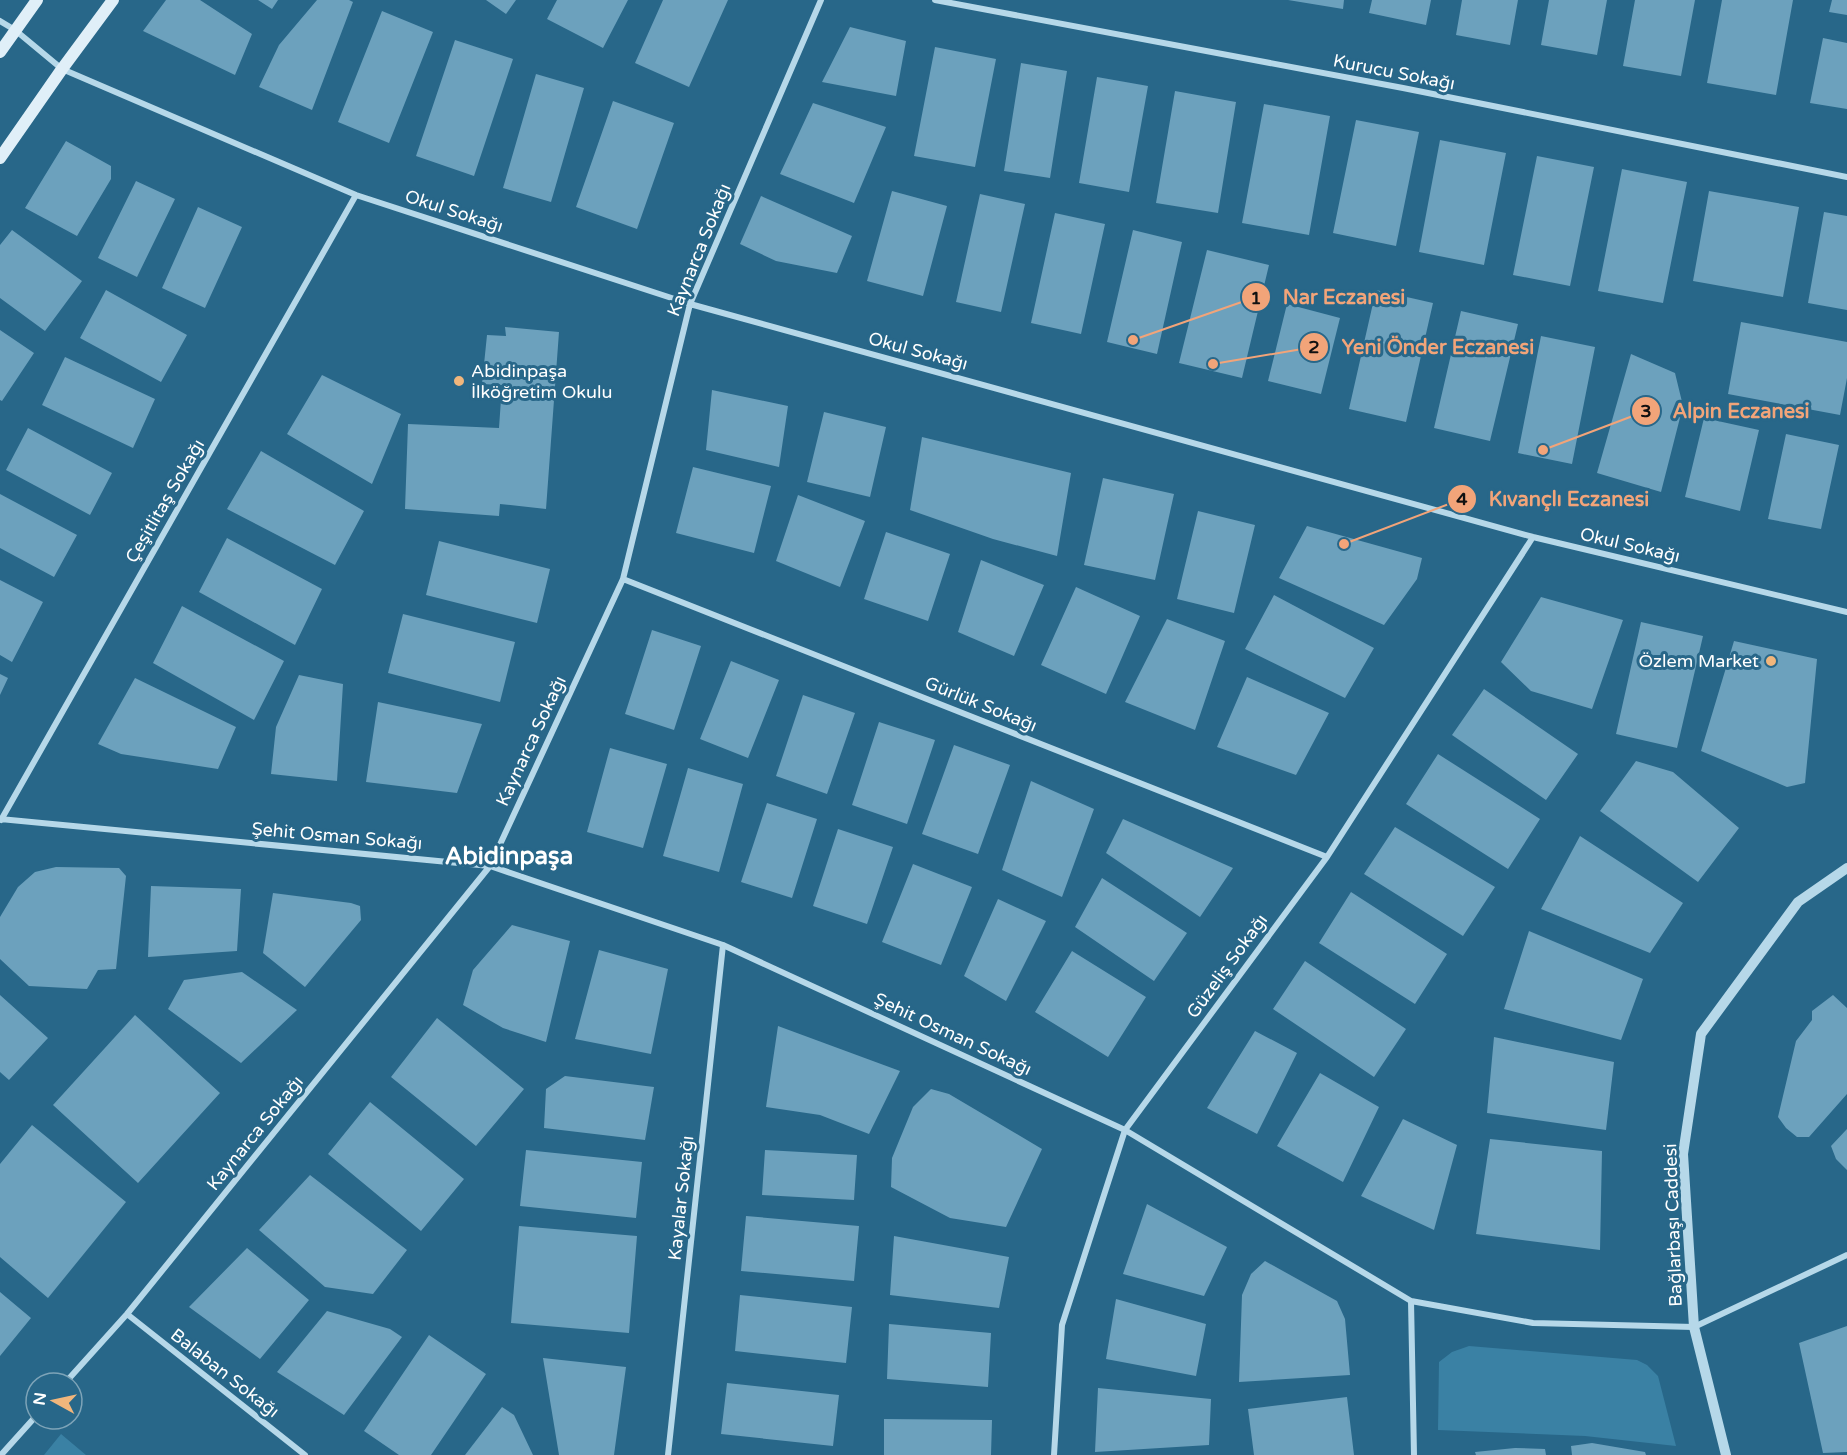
<svg xmlns="http://www.w3.org/2000/svg" width="1847" height="1455" font-family="'Varela Round',sans-serif">
	<style>
		.green { fill: #3a81a4 }
		.building { fill: #6ca1bd }
		.lines { fill: none; stroke-linecap: round; stroke-linejoin: round }
		.minor { stroke: #b6d8e9; stroke-width: 6 }
		.tertiary { stroke: #b6d8e9; stroke-width: 10 }
		.secondary { stroke: #e0eff8; stroke-width: 12 }
		.poi-dot { fill: #f1b67c; stroke: #286789; stroke-width: 2 }
		.labels { text-anchor: middle; stroke-width: 6; stroke-linejoin: round; paint-order: stroke }
		.street-label { font-size: 18px; fill: #fff; stroke: #286789 }
		.poi-label { font-size: 18px; fill: #fff; stroke: #286789; text-anchor: start }
		.district-label { font-size: 24px; font-weight: bold; fill: #fff; stroke: #286789 }
		.leader { fill: none; stroke: #f2a479; stroke-width: 2 }
		.callout-dot { fill: #f2a479; stroke: #286789; stroke-width: 2 }
		.mark-label { font-size: 18px; text-anchor: middle; font-weight: bold; fill: #111 }
		.callout-label { font-size: 20px; text-anchor: middle; font-weight: bold; fill: #f2a479; stroke: #286789; stroke-width: 6; stroke-linejoin: round; paint-order: stroke }
	</style>
	<rect width="100%" height="100%" fill="#286789"/>
	<path class="green" d="M1469,1346L1637,1360L1647,1365L1658,1376L1676,1446L1585,1436L1438,1430L1439,1362L1452,1352Z
		M61,1434L86,1455H44Z"/>
	<path class="building" d="M166,0H200L252,34L235,75L143,31Z
		M258,0H278L272,9Z
		M317,0H349L353,2L312,110L259,87L279,45Z
		M486,0H516L506,14Z
		M557,0H628L603,48L547,19Z
		M663,0H728L689,87L635,63Z
		M1288,0H1344L1343,9Z
		M1372,0H1431L1426,25L1369,13Z
		M1462,0H1518L1510,45L1456,35Z
		M1549,0H1607L1597,55L1541,45Z
		M1635,0H1695L1681,76L1623,66Z
		M1722,0H1793L1776,95L1707,83Z
		M1832,0H1847V15L1829,12Z
		M382,11L433,32L389,143L338,122Z
		M850,27L906,41L896,96L822,82Z
		M1823,38L1847,43V109L1810,103Z
		M455,40L513,59L474,176L416,156Z
		M935,47L996,59L975,167L914,156Z
		M1021,63L1067,71L1050,178L1004,171Z
		M536,74L584,88L551,202L503,188Z
		M1097,77L1148,86L1129,192L1079,183Z
		M1175,91L1236,102L1218,213L1156,203Z
		M613,101L674,123L637,229L576,207Z
		M813,103L886,127L854,203L780,174Z
		M1264,104L1330,116L1309,235L1242,223Z
		M1356,120L1419,132L1396,246L1333,233Z
		M1440,140L1506,153L1484,265L1419,252Z
		M66,141L111,166V179L77,236L25,208Z
		M1537,156L1594,167L1570,286L1513,275Z
		M1622,169L1687,182L1663,303L1598,291Z
		M136,181L175,199L137,277L98,258Z
		M892,191L947,206L923,296L867,281Z
		M1709,191L1799,207L1783,297L1693,281Z
		M980,194L1025,204L1001,312L956,302Z
		M761,196L852,236L837,273L776,261L740,244Z
		M198,207L242,227L205,308L162,288Z
		M1824,212L1847,216V310L1808,303Z
		M1055,213L1105,224L1081,334L1031,323Z
		M12,230L82,281L45,331L0,298V245Z
		M1133,230L1182,242L1157,354L1107,342Z
		M1207,250L1269,265L1242,378L1179,363Z
		M106,290L187,335L161,382L80,338Z
		M1376,290L1433,303L1406,422L1349,409Z
		M1287,304L1340,318L1321,394L1268,381Z
		M1461,311L1518,324L1490,441L1434,428Z
		M1741,322L1847,342V378L1840,415L1728,394Z
		M505,327L559,332L546,509L500,504L499,516L405,509L408,424L499,428L502,385L482,384L487,335L506,336Z
		M0,330L34,353L2,401L0,400Z
		M1541,336L1595,347L1572,464L1518,453Z
		M1631,354L1675,373L1683,406L1661,492L1597,473Z
		M65,357L155,399L133,448L42,405Z
		M322,375L401,414L372,484L287,434Z
		M712,390L788,406L779,467L706,450Z
		M824,412L886,427L870,497L807,482Z
		M1704,418L1759,430L1740,511L1685,497Z
		M28,428L112,473L90,515L6,470Z
		M1786,434L1839,445L1821,529L1768,519Z
		M922,437L1071,473L1057,556L993,539L910,510Z
		M261,451L364,511L335,565L227,509Z
		M693,467L771,486L754,553L676,533Z
		M1103,478L1174,494L1155,580L1084,565Z
		M0,494L77,535L54,577L0,548Z
		M798,495L865,521L840,587L776,561Z
		M1198,511L1255,525L1234,613L1177,599Z
		M1307,526L1422,558L1417,579L1384,625L1279,578Z
		M886,532L950,554L928,621L864,599Z
		M227,538L322,589L295,645L199,592Z
		M439,541L550,569L537,623L426,595Z
		M981,560L1044,585L1014,656L958,632Z
		M0,580L43,602L12,662L0,655Z
		M1076,587L1140,616L1106,694L1041,665Z
		M1274,595L1374,648L1345,698L1245,649Z
		M1541,597L1623,620L1592,709L1531,691L1501,662Z
		M182,606L284,661L254,720L153,663Z
		M403,614L515,642L500,702L388,673Z
		M1167,619L1225,641L1195,730L1125,702Z
		M1641,622L1703,636L1677,748L1616,734Z
		M652,630L701,646L674,730L625,714Z
		M1734,641L1817,659L1805,783L1787,787L1701,751Z
		M731,661L779,680L748,758L700,739Z
		M0,674L8,678L0,695Z
		M299,675L343,684L337,781L271,774L276,727Z
		M1247,677L1329,713L1296,775L1217,747Z
		M135,678L236,727L218,769L121,754L98,744Z
		M1484,689L1578,754L1546,800L1452,735Z
		M803,695L855,713L827,794L776,776Z
		M378,702L482,724L457,793L366,782Z
		M879,722L935,740L907,824L852,805Z
		M954,745L1010,765L978,854L922,834Z
		M610,748L667,764L643,848L587,832Z
		M1438,754L1540,819L1508,869L1406,804Z
		M1636,761L1673,772L1739,828L1698,882L1600,811Z
		M688,768L743,784L719,872L663,856Z
		M1031,781L1094,809L1062,897L1002,870Z
		M767,803L817,819L792,898L741,882Z
		M1123,819L1233,868L1200,917L1106,853Z
		M1395,827L1495,887L1463,936L1364,874Z
		M838,829L893,847L867,924L813,906Z
		M1580,836L1683,903L1650,953L1541,909Z
		M913,864L972,887L941,965L882,942Z
		M56,867L119,868L126,876L116,969L98,970L87,989L29,986L0,959V917L18,887L35,872Z
		M1102,878L1187,933L1154,981L1075,927Z
		M151,886L241,889L237,951L148,957Z
		M1351,892L1447,954L1415,1004L1319,943Z
		M273,893L351,903L360,906L361,920L305,987L263,953Z
		M998,899L1046,921L1006,1001L964,976Z
		M512,925L570,941L546,1042L503,1028L463,1005L473,970Z
		M1529,931L1643,979L1621,1040L1504,1009Z
		M599,950L668,969L651,1054L575,1039Z
		M1072,951L1146,997L1108,1057L1035,1012Z
		M1305,961L1406,1029L1374,1077L1273,1009Z
		M242,972L297,1010L241,1063L168,1009L184,980Z
		M0,995L48,1038L9,1080L0,1072Z
		M1833,995L1847,1008V1094L1809,1137H1797L1786,1128L1778,1117L1796,1041L1812,1020V1011Z
		M135,1015L220,1093L138,1183L53,1105Z
		M437,1018L524,1089L476,1146L391,1077Z
		M778,1026L900,1071L869,1134L820,1115L766,1107Z
		M1255,1031L1297,1053L1257,1134L1207,1108Z
		M1494,1037L1614,1062L1606,1130L1487,1113Z
		M1320,1073L1379,1107L1343,1182L1277,1146Z
		M565,1076L654,1087L645,1140L544,1128L546,1089Z
		M931,1089L949,1094L1042,1149L1006,1227L950,1218L891,1187L892,1158L913,1107Z
		M370,1102L464,1179L421,1231L328,1154Z
		M1403,1119L1457,1145L1434,1230L1361,1196Z
		M32,1125L126,1202L48,1298L0,1257V1164Z
		M1847,1129V1170L1836,1159L1831,1146Z
		M1490,1139L1602,1151L1600,1250L1476,1234Z
		M526,1150L642,1162L636,1218L520,1206Z
		M765,1150L857,1155L854,1200L762,1195Z
		M310,1175L407,1250L373,1294L325,1287L259,1230Z
		M1147,1204L1227,1247L1204,1296L1123,1274Z
		M746,1216L859,1226L854,1281L741,1271Z
		M519,1226L637,1236L629,1333L511,1323Z
		M894,1236L1009,1257L999,1308L890,1295Z
		M247,1248L309,1300L260,1359L189,1307Z
		M1265,1261L1337,1301L1345,1319L1350,1375L1239,1382L1242,1295L1251,1274Z
		M0,1292L31,1318L0,1356Z
		M740,1295L852,1307L846,1363L735,1351Z
		M1116,1299L1206,1324L1196,1376L1106,1359Z
		M327,1311L390,1329L402,1337L344,1415L277,1372Z
		M889,1324L991,1333L988,1387L887,1379Z
		M1847,1326V1452L1823,1453L1799,1343Z
		M429,1335L486,1374L431,1455H399L364,1431Z
		M543,1358L626,1367L614,1455H559Z
		M727,1383L839,1395L833,1446L721,1434Z
		M1098,1388L1211,1399L1209,1445L1095,1452Z
		M1347,1397L1354,1455H1254L1248,1409Z
		M502,1407L514,1415L533,1455H465Z
		M884,1419L992,1420L991,1455H884Z
		M1592,1443L1645,1452L1646,1455H1572L1571,1446Z
		M1515,1448L1545,1449L1546,1455H1476L1475,1452Z"/>
	<g class="lines">
		<path class="minor" d="M935,0L1403,88L1847,177
			M0,21L15,30L62,69L356,195L690,304L1533,537L1847,612
			M623,579L1327,857
			M0,819L490,866L723,945L1125,1130L1411,1301L1533,1323L1694,1327L1847,1255
			M1,820L356,195
			M1411,1301L1414,1455
			M127,1314L305,1455
			M65,1383L127,1314L490,866L623,579L690,304L821,0
			M1,1455L36,1416
			M668,1455L723,945
			M1054,1455L1062,1325L1125,1130L1327,857L1533,537"/>
		<path class="tertiary" d="M1726,1455L1694,1327L1683,1154L1701,1034L1798,902L1847,868"/>
		<path class="secondary" d="M0,52L37,0
			M0,158L62,69L113,0"/>
	</g>
	<g class="poi-dot">
		<circle cx="459" cy="381" r="6"/>
		<circle cx="1771" cy="661" r="6"/>
	</g>
	<g class="labels">
		<g class="street-label">
			<text transform="translate(1394 72) rotate(11)" y="6">Kurucu Sokağı</text>
			<text transform="translate(454 211) rotate(18)" y="6">Okul Sokağı</text>
			<text transform="translate(699 250) rotate(-68)" y="6">Kaynarca Sokağı</text>
			<text transform="translate(918 351) rotate(15)" y="6">Okul Sokağı</text>
			<text transform="translate(165 501) rotate(-60)" y="6">Çeşitlitaş Sokağı</text>
			<text transform="translate(1630 545) rotate(13)" y="6">Okul Sokağı</text>
			<text transform="translate(981 704) rotate(22)" y="6">Gürlük Sokağı</text>
			<text transform="translate(531 741) rotate(-65)" y="6">Kaynarca Sokağı</text>
			<text transform="translate(337 836) rotate(5)" y="6">Şehit Osman Sokağı</text>
			<text transform="translate(1227 966) rotate(-54)" y="6">Güzeliş Sokağı</text>
			<text transform="translate(953 1034) rotate(25)" y="6">Şehit Osman Sokağı</text>
			<text transform="translate(255 1133) rotate(-51)" y="6">Kaynarca Sokağı</text>
			<text transform="translate(681 1198) rotate(-84)" y="6">Kayalar Sokağı</text>
			<text transform="translate(1673 1225) rotate(-92)" y="6">Bağlarbaşı Caddesi</text>
			<text transform="translate(225 1373) rotate(38)" y="6">Balaban Sokağı</text>
		</g>
		<g class="poi-label">
			<text x="471" y="377">Abidinpaşa<tspan x="471" dy="21">İlköğretim Okulu</tspan></text>
			<text x="1759" y="667" text-anchor="end">Özlem Market</text>
		</g>
		<g class="district-label">
			<text x="509" y="864">Abidinpaşa</text>
		</g>
	</g>
	<path class="leader" d="M1133 340L1256 297M1213 364L1314 347M1543 450L1646 411M1344 544L1462 499"/>
	<g class="callout-dot">
		<circle cx="1133" cy="340" r="6"/>
		<circle cx="1213" cy="364" r="6"/>
		<circle cx="1543" cy="450" r="6"/>
		<circle cx="1344" cy="544" r="6"/>
		<circle cx="1256" cy="297" r="15"/>
		<circle cx="1314" cy="347" r="15"/>
		<circle cx="1646" cy="411" r="15"/>
		<circle cx="1462" cy="499" r="15"/>
	</g>
	<g class="mark-label">
		<text x="1256" y="304">1</text>
		<text x="1314" y="353">2</text>
		<text x="1646" y="417">3</text>
		<text x="1462" y="505">4</text>
	</g>
	<g class="callout-label">
		<text x="1344" y="304">Nar Eczanesi</text>
		<text x="1438" y="354">Yeni Önder Eczanesi</text>
		<text x="1741" y="418">Alpin Eczanesi</text>
		<text x="1569" y="506">Kıvançlı Eczanesi</text>
	</g>
	<g transform="translate(54 1401) rotate(278)"><circle r="28" fill="#286789" stroke="#7ea4b8" stroke-width="1.5"/>
	<path d="M0-4.5L10 22L0 15L-10 22Z" fill="#f1b67c"/>
	<text y="-9" font-size="16" font-weight="bold" text-anchor="middle" fill="#ffffff">N</text>
	</g>
</svg>
